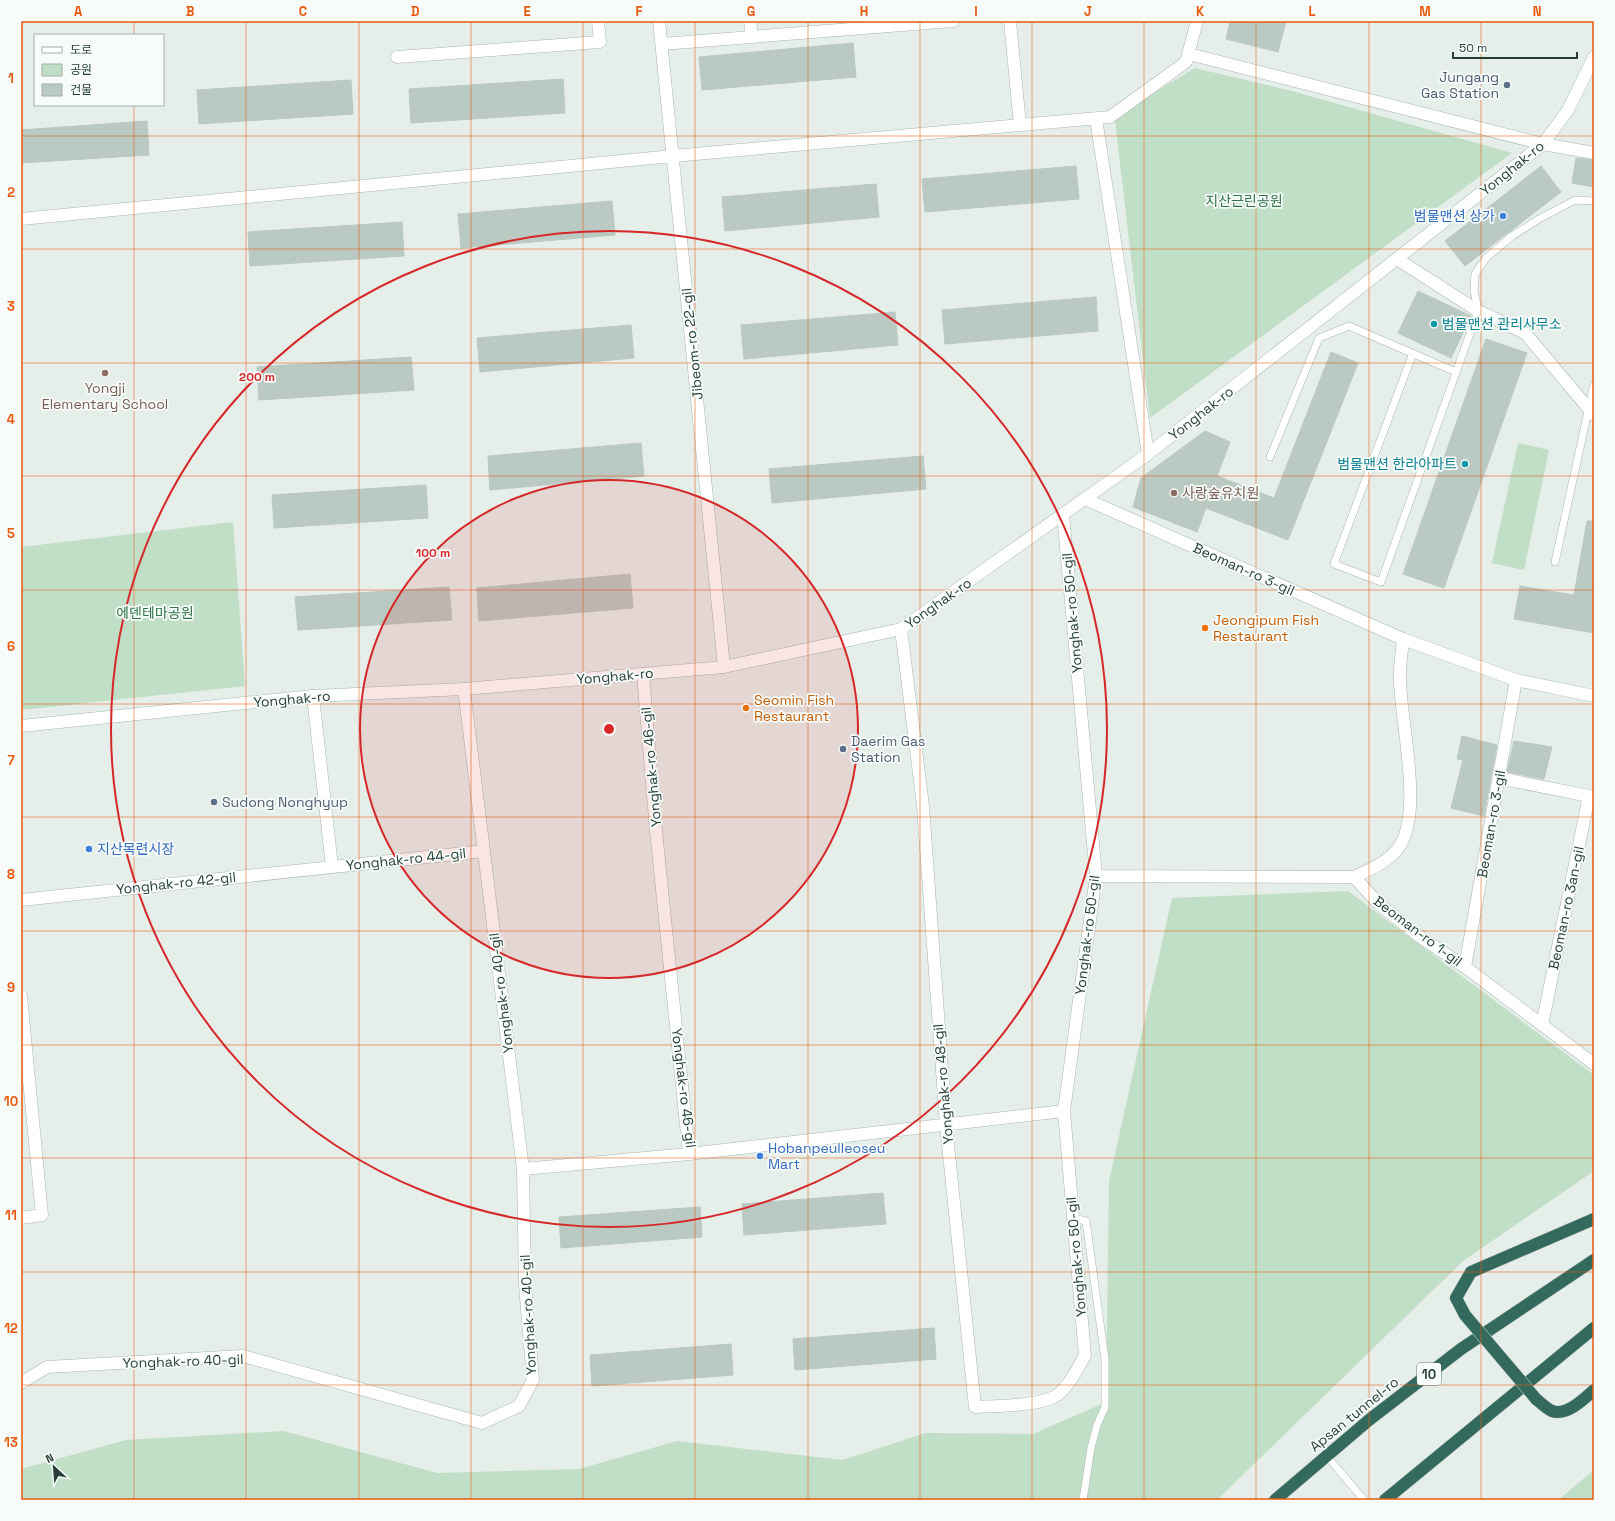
<svg xmlns="http://www.w3.org/2000/svg" width="1615" height="1521" font-family="'Space Grotesk','Noto Sans KR',sans-serif">
	<style>
		.green { fill: #c1dec7 }
		.building { fill: #bbc9c3; stroke: #b9c8c1 }
		.lines { fill: none; stroke-linecap: round; stroke-linejoin: round }
		.lane-casing { stroke: #a9b6b1; stroke-width: 8 }
		.street-casing { stroke: #a9b6b1; stroke-width: 13 }
		.secondary-casing { stroke: #a5b9b1; stroke-width: 13 }
		.highway-casing { stroke: #c2cac7; stroke-width: 13 }
		.lane { stroke: #fff; stroke-width: 7 }
		.street { stroke: #fff; stroke-width: 12 }
		.secondary { stroke: #fff; stroke-width: 12 }
		.highway { stroke: #336a5d; stroke-width: 12 }
		.highway-bridge-casing { stroke: #c2cac7; stroke-width: 13; stroke-linecap: butt }
		.highway-bridge { stroke: #336a5d; stroke-width: 12 }
		.grid { fill: none; stroke: #e8590c; stroke-width: 1; stroke-opacity: 0.55 }
		.ring { fill: none; stroke: #d62828; stroke-width: 2 }
		.service-dot { fill: #5c6f8a; stroke: #f7fbf9; stroke-width: 1.5 }
		.shop-dot { fill: #3f7fe0; stroke: #f7fbf9; stroke-width: 1.5 }
		.culture-dot { fill: #0f9aa8; stroke: #f7fbf9; stroke-width: 1.5 }
		.education-dot { fill: #8d6e63; stroke: #f7fbf9; stroke-width: 1.5 }
		.food-dot { fill: #e8710a; stroke: #f7fbf9; stroke-width: 1.5 }
		.labels { text-anchor: middle; stroke-width: 3.5; stroke-linejoin: round; paint-order: stroke }
		.shield { fill: #f7fbf9; stroke: #657872; stroke-width: 1 }
		.shield-label { font-size: 13px; font-weight: bold; fill: #264038 }
		.service-label { font-size: 14px; fill: #4e5e75; stroke: #f7fbf9; text-anchor: start }
		.street-label { font-size: 14px; fill: #264038; stroke: #f7fbf9 }
		.park-label { font-size: 14px; fill: #327549; stroke: #f7fbf9 }
		.shop-label { font-size: 14px; fill: #366cbe; stroke: #f7fbf9; text-anchor: start }
		.culture-label { font-size: 14px; fill: #0d838f; stroke: #f7fbf9; text-anchor: start }
		.education-label { font-size: 14px; fill: #785e54; stroke: #f7fbf9 }
		.food-label { font-size: 14px; fill: #c56008; stroke: #f7fbf9; text-anchor: start }
		.centre { fill: #d62828; stroke: #f7fbf9; stroke-width: 2 }
		.ring-label { font-size: 12px; text-anchor: middle; font-weight: bold; fill: #d62828; stroke: #f7fbf9; stroke-width: 3.5; stroke-linejoin: round; paint-order: stroke }
		.neatline { fill: none; stroke: #e8590c; stroke-width: 1.5 }
		.grid-label { font-size: 13px; text-anchor: middle; font-weight: bold; fill: #e8590c }
	</style>
	<rect width="100%" height="100%" fill="#e6eeea"/>
	<path class="green" d="M1195,68L1292,91L1512,153L1150,418L1115,121L1155,92Z
		M1518,443L1549,450L1524,570L1492,563Z
		M233,522L245,686L21,710V547Z
		M1348,891L1594,1075V1171L1463,1261L1217,1500H21V1469L126,1440L284,1431L437,1473L579,1469L677,1441L843,1460L925,1433L1033,1434L1106,1402L1109,1181L1172,898Z
		M1594,1470V1500H1558Z"/>
	<path class="building" d="M1230,21H1286L1278,52L1226,39Z
		M853,43L856,77L702,90L699,57Z
		M563,79L565,113L411,123L409,89Z
		M351,80L353,114L199,124L197,90Z
		M147,121L149,155L21,163V130Z
		M1576,158L1594,160V187L1572,183Z
		M1076,166L1079,199L925,212L922,179Z
		M1541,166L1561,192L1465,266L1445,241Z
		M876,184L879,217L725,231L722,197Z
		M612,201L615,235L461,248L458,214Z
		M402,222L404,256L250,266L248,232Z
		M1418,291L1471,316L1451,358L1398,333Z
		M1096,297L1098,331L945,344L942,310Z
		M895,312L898,345L744,359L741,325Z
		M631,325L634,358L480,372L477,338Z
		M1486,339L1527,353L1444,588L1403,574Z
		M1331,352L1358,363L1288,540L1206,508L1197,532L1133,507L1141,478L1205,431L1230,442L1217,476L1274,498Z
		M411,357L414,390L259,400L257,367Z
		M641,443L644,476L490,490L488,456Z
		M923,456L926,489L772,503L769,469Z
		M426,485L428,518L274,528L272,495Z
		M1587,521H1594V633L1514,619L1520,586L1574,595Z
		M630,574L633,608L479,621L477,588Z
		M449,587L452,620L298,630L295,597Z
		M1462,736L1497,745L1484,816L1451,808L1463,760L1457,759Z
		M1514,741L1552,747L1544,779L1507,772Z
		M883,1193L886,1224L744,1235L742,1204Z
		M700,1207L702,1237L561,1248L559,1217Z
		M934,1328L936,1359L795,1370L793,1339Z
		M731,1344L733,1375L592,1386L590,1355Z"/>
	<g class="lines">
		<defs>
			<path id="lane" d="M1413,353L1334,564L1381,582L1478,311L1474,290L1475,274L1486,258L1512,236L1539,219L1575,200L1594,201
				M1270,457L1319,338L1349,326L1456,372
				M1555,562L1594,384
				M1073,1218L1086,1221L1105,1359V1407L1097,1425L1091,1448L1083,1500
				M1326,1455L1364,1500"/>
			<path id="street" d="M659,21L724,667
				M750,21L752,37
				M1010,21L1020,125
				M662,44L953,21
				M1189,54L1543,144L1594,153
				M397,57L600,42L598,21
				M1096,119L1148,454
				M21,219L673,156L1110,117L1186,62L1197,21
				M1397,259L1478,311L1525,333L1594,415
				M901,629L923,806L946,1125L975,1407C996,1406 1035,1406 1054,1397C1067,1390 1078,1368 1085,1356L1064,1111L1096,876L1063,514
				M643,674L656,831L689,1154
				M313,696L332,867
				M1499,778L1594,797
				M1096,876L1354,877L1379,904L1419,936L1465,967L1594,1064
				M1354,877C1371,869 1391,861 1401,844C1422,807 1401,724 1400,681C1399,667 1402,653 1403,639
				M21,900L484,851
				M1465,967L1516,680
				M21,996L42,1215L21,1218
				M1542,1025L1589,796
				M523,1169L689,1154L1064,1111
				M21,1383L47,1367L243,1356L482,1423L519,1406L533,1380L525,1285L523,1169L464,689"/>
			<path id="secondary" d="M1085,499L1403,639L1516,680L1594,696
				M21,726L313,696L464,689L724,667L901,629L1148,454L1543,144L1568,110L1594,57"/>
			<path id="highway" d="M1465,1315L1456,1298L1471,1272L1594,1219
				M1536,1399C1541,1403 1547,1409 1552,1411C1567,1416 1584,1399 1594,1390
				M1275,1500L1369,1420L1461,1349L1594,1260
				M1385,1500L1594,1328"/>
		</defs>
		<use href="#lane" class="lane-casing"/>
		<use href="#street" class="street-casing"/>
		<use href="#secondary" class="secondary-casing"/>
		<use href="#highway" class="highway-casing"/>
		<use href="#lane" class="lane"/>
		<use href="#street" class="street"/>
		<use href="#secondary" class="secondary"/>
		<use href="#highway" class="highway"/>
		<defs>
			<path id="highway-bridge" d="M1465,1315L1536,1399"/>
		</defs>
		<use href="#highway-bridge" class="highway-bridge-casing"/>
		<use href="#highway-bridge" class="highway-bridge"/>
	</g>
	<path class="grid" d="M134,21V35M246,21V1500M359,21V1500M471,21V1500M583,21V1500M695,21V1500M808,21V1500M920,21V1500M1032,21V1500M1144,21V1500M1256,21V1500M1369,21V1500M1481,21V1500M134,105V1500M21,136H1594M21,249H1594M21,363H1594M21,476H1594M21,590H1594M21,704H1594M21,817H1594M21,931H1594M21,1045H1594M21,1158H1594M21,1272H1594M21,1385H1594"/>
	<circle cx="609" cy="729" r="249" fill="#d62828" fill-opacity=".12"/>
	<g class="ring">
		<circle cx="609" cy="729" r="249"/>
		<circle cx="609" cy="729" r="498"/>
	</g>
	<g class="service-dot">
		<circle cx="1507" cy="85" r="4"/>
		<circle cx="843" cy="749" r="4"/>
		<circle cx="214" cy="802" r="4"/>
	</g>
	<g class="shop-dot">
		<circle cx="1503" cy="216" r="4"/>
		<circle cx="89" cy="849" r="4"/>
		<circle cx="760" cy="1156" r="4"/>
	</g>
	<g class="culture-dot">
		<circle cx="1434" cy="324" r="4"/>
		<circle cx="1465" cy="464" r="4"/>
	</g>
	<g class="education-dot">
		<circle cx="105" cy="373" r="4"/>
		<circle cx="1174" cy="493" r="4"/>
	</g>
	<g class="food-dot">
		<circle cx="1205" cy="628" r="4"/>
		<circle cx="746" cy="708" r="4"/>
	</g>
	<g class="labels">
		<rect class="shield" x="1417" y="1363" width="24" height="22" rx="3"/>
		<g class="shield-label">
			<text x="1429" y="1379">10</text>
		</g>
		<g class="service-label">
			<text x="1499" y="82" text-anchor="end">Jungang<tspan x="1499" dy="16">Gas Station</tspan></text>
			<text x="851" y="746">Daerim Gas<tspan x="851" dy="16">Station</tspan></text>
			<text x="222" y="807">Sudong Nonghyup</text>
		</g>
		<g class="street-label">
			<text transform="translate(1512 168) rotate(-39)" y="5">Yonghak-ro</text>
			<text transform="translate(692 344) rotate(-96)" y="5">Jibeom-ro 22-gil</text>
			<text transform="translate(1201 413) rotate(-38)" y="5">Yonghak-ro</text>
			<text transform="translate(1244 569) rotate(24)" y="5">Beoman-ro 3-gil</text>
			<text transform="translate(938 603) rotate(-35)" y="5">Yonghak-ro</text>
			<text transform="translate(1072 613) rotate(-95)" y="5">Yonghak-ro 50-gil</text>
			<text transform="translate(615 676) rotate(-5)" y="5">Yonghak-ro</text>
			<text transform="translate(292 699) rotate(-5)" y="5">Yonghak-ro</text>
			<text transform="translate(651 767) rotate(-95)" y="5">Yonghak-ro 46-gil</text>
			<text transform="translate(1491 824) rotate(-80)" y="5">Beoman-ro 3-gil</text>
			<text transform="translate(406 859) rotate(-6)" y="5">Yonghak-ro 44-gil</text>
			<text transform="translate(176 883) rotate(-6)" y="5">Yonghak-ro 42-gil</text>
			<text transform="translate(1566 908) rotate(-78)" y="5">Beoman-ro 3an-gil</text>
			<text transform="translate(1418 931) rotate(37)" y="5">Beoman-ro 1-gil</text>
			<text transform="translate(1087 935) rotate(-83)" y="5">Yonghak-ro 50-gil</text>
			<text transform="translate(501 993) rotate(-97)" y="5">Yonghak-ro 40-gil</text>
			<text transform="translate(943 1084) rotate(-95)" y="5">Yonghak-ro 48-gil</text>
			<text transform="translate(684 1088) rotate(83)" y="5">Yonghak-ro 46-gil</text>
			<text transform="translate(1076 1257) rotate(-95)" y="5">Yonghak-ro 50-gil</text>
			<text transform="translate(528 1315) rotate(-93)" y="5">Yonghak-ro 40-gil</text>
			<text transform="translate(183 1361) rotate(-2)" y="5">Yonghak-ro 40-gil</text>
			<text transform="translate(1354 1414) rotate(-39)" y="5">Apsan tunnel-ro</text>
		</g>
		<g class="park-label">
			<text x="1244" y="206">지산근린공원</text>
			<text x="155" y="618">에덴테마공원</text>
		</g>
		<g class="shop-label">
			<text x="1495" y="221" text-anchor="end">범물맨션 상가</text>
			<text x="97" y="854">지산목련시장</text>
			<text x="768" y="1153">Hobanpeulleoseu<tspan x="768" dy="16">Mart</tspan></text>
		</g>
		<g class="culture-label">
			<text x="1442" y="329">범물맨션 관리사무소</text>
			<text x="1457" y="469" text-anchor="end">범물맨션 한라아파트</text>
		</g>
		<g class="education-label">
			<text x="105" y="393">Yongji<tspan x="105" dy="16">Elementary School</tspan></text>
			<text x="1182" y="498" text-anchor="start">사랑숲유치원</text>
		</g>
		<g class="food-label">
			<text x="1213" y="625">Jeongipum Fish<tspan x="1213" dy="16">Restaurant</tspan></text>
			<text x="754" y="705">Seomin Fish<tspan x="754" dy="16">Restaurant</tspan></text>
		</g>
	</g>
	<circle cx="609" cy="729" r="6" class="centre"/>
	<g class="ring-label">
		<text x="257" y="381">200 m</text>
		<text x="433" y="557">100 m</text>
	</g>
	<rect width="1615" height="1521" fill="none" stroke="#f7fbf9" stroke-width="44"/>
	<rect x="34" y="34" width="130" height="72" fill="#f7fbf9" stroke="#a3b0ac"/>
	<rect x="42" y="47" width="20" height="6" fill="#ffffff" stroke="#a3b0ac"/>
	<text x="70" y="54" font-size="12" fill="#264038">도로</text>
	<rect x="42" y="64" width="20" height="12" fill="#c1dec7" stroke="#a3b0ac"/>
	<text x="70" y="74" font-size="12" fill="#264038">공원</text>
	<rect x="42" y="84" width="20" height="12" fill="#bbc9c3" stroke="#a3b0ac"/>
	<text x="70" y="94" font-size="12" fill="#264038">건물</text>
	<g transform="translate(54 1467) rotate(334)" stroke="#f7fbf9" stroke-width="3" paint-order="stroke">
	<path d="M0-3L7 15L0 10L-7 15Z" fill="#264038"/>
	<text y="-6" font-size="11" font-weight="bold" text-anchor="middle" fill="#264038">N</text>
	</g>
	<path d="M1453 52v6h124v-6" fill="none" stroke="#264038" stroke-width="2"/>
	<text x="1459" y="52" font-size="12" fill="#264038" stroke="#f7fbf9" stroke-width="3" paint-order="stroke">50 m</text>
	<rect x="22" y="22" width="1571" height="1477" class="neatline"/>
	<g class="grid-label">
		<text x="78" y="16">A</text>
		<text x="190" y="16">B</text>
		<text x="303" y="16">C</text>
		<text x="415" y="16">D</text>
		<text x="527" y="16">E</text>
		<text x="639" y="16">F</text>
		<text x="751" y="16">G</text>
		<text x="864" y="16">H</text>
		<text x="976" y="16">I</text>
		<text x="1088" y="16">J</text>
		<text x="1200" y="16">K</text>
		<text x="1312" y="16">L</text>
		<text x="1425" y="16">M</text>
		<text x="1537" y="16">N</text>
		<text x="11" y="83">1</text>
		<text x="11" y="197">2</text>
		<text x="11" y="311">3</text>
		<text x="11" y="424">4</text>
		<text x="11" y="538">5</text>
		<text x="11" y="651">6</text>
		<text x="11" y="765">7</text>
		<text x="11" y="879">8</text>
		<text x="11" y="992">9</text>
		<text x="11" y="1106">10</text>
		<text x="11" y="1220">11</text>
		<text x="11" y="1333">12</text>
		<text x="11" y="1447">13</text>
	</g>
</svg>
